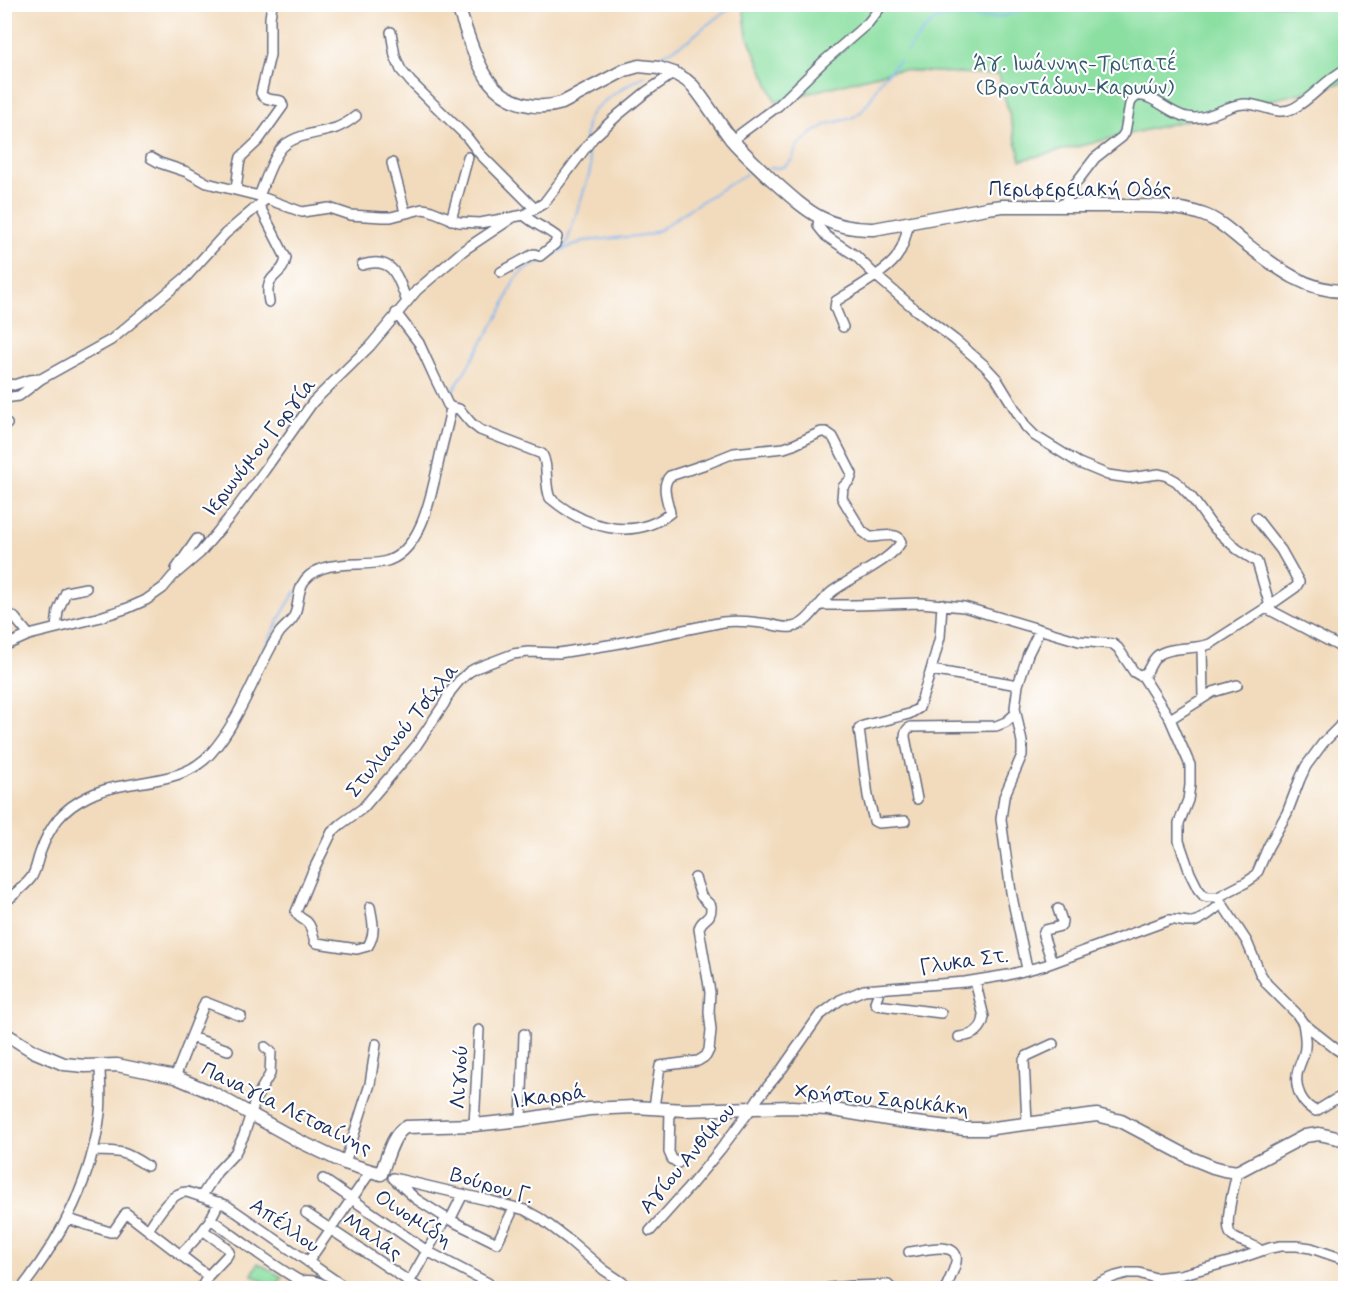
<svg xmlns="http://www.w3.org/2000/svg" width="1350" height="1293" font-family="Mynerve,sans-serif">
	<style>
		.green { fill: #8adfa1; stroke: #528780; stroke-width: 1.5 }
		.lines { fill: none; stroke-linecap: round; stroke-linejoin: round }
		.stream { stroke: #80b7f0; stroke-width: 2 }
		.minor-casing { stroke: #666b7f; stroke-width: 12 }
		.major-casing { stroke: #666b7f; stroke-width: 15 }
		.minor { stroke: #fff; stroke-width: 9 }
		.major { stroke: #fff; stroke-width: 12 }
		.labels { text-anchor: middle; stroke-width: 4.5; stroke-linejoin: round; paint-order: stroke }
		.park-label { font-size: 21px; fill: #375b6f; stroke: #fff }
		.street-label { font-size: 21px; fill: #1b2f5e; stroke: #fff }
	</style>
	<rect width="100%" height="100%" fill="#fff"/>
	<filter id="ink" filterUnits="userSpaceOnUse"><feTurbulence type="fractalNoise" baseFrequency=".0167" numOctaves="2"/><feDisplacementMap in="SourceGraphic" scale="12" xChannelSelector="R" yChannelSelector="G"/><feConvolveMatrix kernelMatrix="1 2 1 2 8 2 1 2 1" color-interpolation-filters="sRGB"/></filter>
	<filter id="wash" filterUnits="userSpaceOnUse"><feTurbulence type="fractalNoise" baseFrequency=".008" numOctaves="4" result="noise"/><feDisplacementMap in="SourceGraphic" scale="24" xChannelSelector="R" yChannelSelector="G"/><feGaussianBlur stdDeviation="1.35" result="paint"/><feColorMatrix in="noise" values="0 0 0 0 0 0 0 0 0 0 0 0 0 0 0 0 0 1.4 0 .05"/><feComposite in="paint" operator="in"/></filter>
	<g filter="url(#wash)">
		<rect width="100%" height="100%" fill="#f2dbbd"/>
		<path class="green" d="M743,5H1345V83H1342L1021,160L999,75L895,70L776,102L747,35Z
			M258,1263L282,1277L276,1288L252,1275Z"/>
		<g class="lines">
			<path class="stream" d="M907,52C914,43 926,24 936,20C946,15 958,17 969,18C992,19 1014,17 1034,4
				M659,57L690,39L704,27L737,4
				M585,141C586,133 586,124 589,117C595,104 632,82 646,75
				M769,168H778L785,166L792,160L797,146L814,132L828,124L852,118L861,112L870,100L880,81L899,61
				M562,250L584,241L637,236L649,234L661,229L689,209L746,174
				M453,404L452,395L453,391L503,308L514,280L523,271L562,250L567,242L589,175L591,166L588,153
				M260,658L283,612L296,591"/>
		</g>
	</g>
	<g filter="url(#ink)">
		<g class="lines">
			<defs>
				<path id="minor" d="M391,32L395,56L401,70L411,82L466,136L480,154L535,209
					M732,140L778,106L823,62L868,23L883,4
					M151,158L160,163L187,172L207,183L259,196L302,212L329,208L350,215L382,217H391L422,209L429,210L459,222L480,223L524,215L544,203L593,138L618,115L646,92L674,73
					M392,163L405,212
					M236,190L239,165L241,157L258,141L283,106L281,101C274,99 264,101 261,93L270,55V18L272,4
					M259,196C265,182 271,162 280,150C292,134 318,134 336,128C343,125 350,121 356,116
					M259,205L286,258C283,279 263,271 269,302
					M1063,206L1075,184L1095,158L1122,137L1125,132L1130,104L1132,100L1137,96C1154,94 1169,114 1187,117C1208,122 1224,105 1244,104C1262,103 1276,117 1294,108C1313,98 1326,79 1346,69
					M819,218L818,226L826,236L856,256L875,275L916,310L955,340L984,365L996,378L1026,427L1035,436L1079,463L1108,475L1129,478L1159,474L1167,476L1176,481L1192,498L1212,526L1237,549L1257,562L1270,606
					M451,220L468,157
					M362,265C394,255 398,278 407,302
					M501,272L534,254L540,256L555,244L557,237C546,228 535,225 524,215
					M843,327L835,308L836,301C852,291 886,272 896,258C903,248 906,235 909,222
					M4,383L14,385L29,380L40,379
					M4,398L19,396L41,379L111,340L186,277L225,234L266,199
					M4,423L7,424
					M1256,518L1281,550L1299,582L1296,587L1266,608
					M176,569L197,539
					M819,605H855L921,603L964,607L1079,641L1113,644L1118,648L1134,672L1139,675L1146,673C1150,668 1152,660 1157,656C1169,646 1195,650 1210,644L1266,608L1346,650
					M4,610L15,618L29,635
					M56,627L58,611L66,592L86,588
					M4,646L29,635L97,618L128,608L146,600L163,588L173,576L200,553L229,518L264,471L313,402L370,346L417,290L464,250L512,218
					M1202,647L1203,698
					M931,670L1018,685
					M1142,675L1170,719L1190,765V785L1188,800L1179,823V841L1190,873L1198,889L1204,896L1208,897H1218L1245,883L1254,877L1258,871L1268,847L1287,813L1300,779L1306,766L1323,743L1346,720
					M1170,719L1213,692L1237,685
					M917,799L905,737C905,732 906,729 911,727L996,726L1006,722L1015,714
					M905,821L878,823L874,821L868,796L859,729L863,726L909,714L919,708L931,670L940,637L942,604
					M1219,899L1247,942L1260,973L1267,984L1296,1013L1303,1023L1336,1049L1346,1055
					M4,903C13,895 24,887 31,878C36,871 37,861 40,853C50,825 62,809 89,796C127,777 181,788 211,753C237,724 252,682 271,647C274,642 277,636 280,632C284,627 290,623 293,618C300,607 296,591 305,580C324,558 359,567 383,562C424,554 433,485 441,451C444,437 449,422 451,407
					M370,907C373,922 376,933 368,946L357,949L317,943L315,942C313,936 312,927 307,922C303,918 299,919 296,912L312,873L332,832L341,824L363,808L416,746L444,704L450,692L459,681L469,672L476,668L513,654L528,652L559,653L615,644L723,622C739,620 753,622 769,624C776,626 785,628 792,627C809,625 820,600 833,591C850,578 892,560 901,542C900,541 900,539 899,538C895,533 876,537 870,537L862,531L842,498L843,487L850,480L852,474L833,437L826,432H821L793,445L784,448L734,453L709,463L670,476C660,486 668,501 670,513C632,543 583,526 550,498C544,485 549,465 542,454L480,430L471,423L459,409L451,407L448,405L435,378L419,343L396,313
					M1052,962L1043,935L1045,930L1061,926L1062,921L1058,909
					M1027,969L1011,892L1001,819L1004,797L1022,755V742L1015,708L1018,685L1028,654L1040,630
					M880,989L875,1002L877,1005L941,1013
					M1303,1023C1304,1030 1306,1039 1305,1047C1305,1056 1298,1065 1297,1075C1295,1089 1302,1105 1316,1111L1334,1100L1346,1095
					M191,1037L228,1050
					M959,1037C972,1036 982,1031 984,1017L975,981
					M175,1077L205,1002L241,1016
					M654,1107L660,1066L698,1061L706,1056L709,1050L711,1030L709,1012L710,992L699,929C701,917 712,922 711,906L701,896L695,878
					M670,1109L669,1152L672,1159L678,1163
					M521,1120L524,1034
					M1027,1123L1024,1060L1027,1056L1053,1044
					M474,1125L479,1030
					M94,1151C121,1151 124,1151 147,1166
					M345,1163L370,1084L376,1044
					M1237,1172C1235,1184 1222,1227 1232,1236C1240,1243 1252,1242 1261,1251
					M393,1178L491,1201L525,1210L541,1219L569,1240L604,1270L631,1288
					M323,1179L427,1251L488,1283
					M394,1179L416,1199L446,1218L497,1243L511,1214
					M201,1197L217,1172L235,1153L244,1135L256,1098L270,1074L271,1052L265,1047
					M306,1213L419,1288
					M68,1219L110,1232H113L126,1213L208,1276
					M212,1220C241,1241 269,1263 300,1281C312,1279 320,1282 330,1288
					M450,1220L463,1194
					M148,1230C156,1218 171,1191 187,1192L226,1205L346,1288
					M650,1231L691,1185L720,1150L751,1109L759,1097L782,1069L819,1016L840,1000L864,990L965,982L1008,975L1046,965L1169,920C1177,919 1185,923 1193,922C1203,920 1213,910 1222,904
					M909,1252C921,1251 960,1239 956,1262C954,1271 949,1280 946,1288
					M180,1255C199,1236 208,1227 219,1202
					M308,1262L371,1171
					M407,1286L446,1218
					M22,1288C63,1235 92,1179 100,1113C102,1097 100,1081 100,1066
					M201,1288L208,1276L227,1256L229,1252L226,1247L204,1231
					M829,1288L854,1286L888,1285L891,1288
					M1087,1288L1116,1276L1128,1273H1139L1155,1278L1180,1275L1232,1261L1270,1248L1281,1246H1297L1311,1248L1346,1260"/>
				<path id="major" d="M457,4C466,29 475,62 490,82C507,104 537,111 562,103L625,70L639,66L659,68L674,73L686,80L693,86C707,103 718,122 731,139C743,153 757,165 770,178C805,209 825,230 874,229L987,208L1003,206C1038,206 1073,206 1108,206C1140,206 1173,204 1204,215C1218,220 1229,230 1241,240C1272,264 1304,292 1346,291
					M4,1033L33,1051L64,1064L85,1066L117,1065L175,1077L213,1093L297,1140L345,1163L381,1174C386,1161 393,1132 406,1127L474,1125L521,1120L589,1109L634,1107L685,1110L792,1107L828,1109L899,1121L965,1129H985L1097,1115L1121,1121L1191,1158L1213,1167L1224,1170L1237,1172L1305,1136L1319,1134L1346,1140"/>
			</defs>
			<use href="#minor" class="minor-casing"/>
			<use href="#major" class="major-casing"/>
			<use href="#minor" class="minor"/>
			<use href="#major" class="major"/>
		</g>
	</g>
	<g class="labels">
		<g class="park-label">
			<text x="1075" y="70">Άγ. Ιωάννης-Τριπατέ<tspan x="1075" dy="24">(Βροντάδων-Καρυών)</tspan></text>
		</g>
		<g class="street-label">
			<text x="1080" y="196">Περιφερειακή Οδός</text>
			<text transform="translate(259 447) rotate(-52)" y="7">Ιερωνύμου Γοργία</text>
			<text transform="translate(402 730) rotate(-51)" y="7">Στυλιανού Τσίχλα</text>
			<text transform="translate(964 961) rotate(-8)" y="7">Γλυκα Στ.</text>
			<text transform="translate(459 1077) rotate(-87)" y="7">Λιγνού</text>
			<text transform="translate(549 1096) rotate(-8)" y="7">Ι.Καρρά</text>
			<text transform="translate(882 1099) rotate(6)" y="7">Χρήστου Σαρικάκη</text>
			<text transform="translate(287 1108) rotate(26)" y="7">Παναγία Λετσαίνης</text>
			<text transform="translate(687 1158) rotate(-50)" y="7">Αγίου Ανθίμου</text>
			<text transform="translate(492 1185) rotate(16)" y="7">Βούρου Γ.</text>
			<text transform="translate(414 1218) rotate(33)" y="7">Οινομίδη</text>
			<text transform="translate(285 1225) rotate(35)" y="7">Απέλλου</text>
			<text transform="translate(373 1236) rotate(35)" y="7">Μαλάς</text>
		</g>
	</g>
	<rect width="1350" height="1293" fill="none" stroke="#fff" stroke-width="24"/>
</svg>
